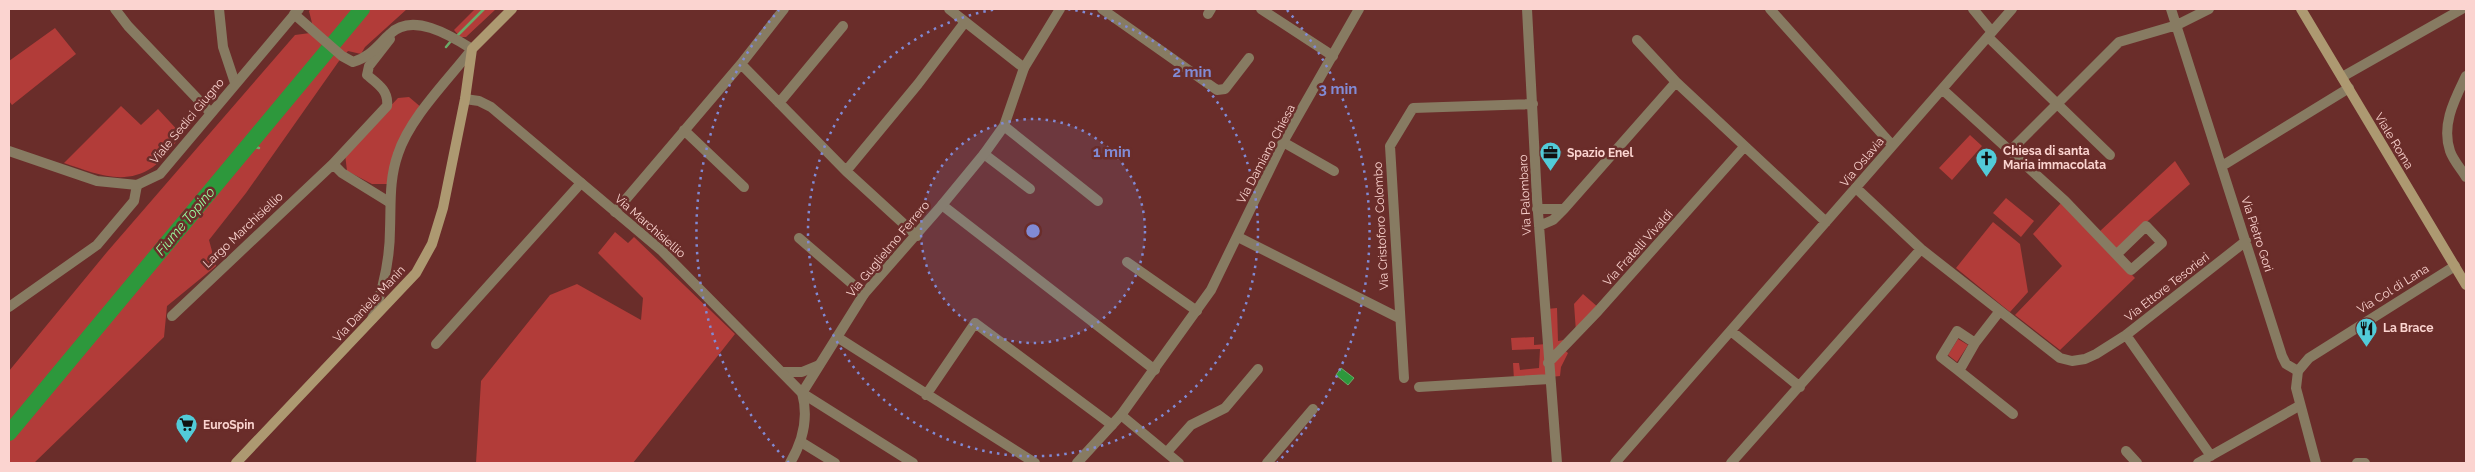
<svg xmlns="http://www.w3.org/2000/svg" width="2475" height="472" font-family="Raleway,sans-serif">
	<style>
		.green { fill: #b23c39 }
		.water { fill: #2d983c; stroke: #6baa68 }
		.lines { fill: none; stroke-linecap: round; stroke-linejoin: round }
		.stream { stroke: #6baa68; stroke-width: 2.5 }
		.river { stroke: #2d983c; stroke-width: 16 }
		.minor { stroke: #877b62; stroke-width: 10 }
		.tertiary { stroke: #877b62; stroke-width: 10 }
		.secondary { stroke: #ad9971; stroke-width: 10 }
		.ring { fill: none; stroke: #818ad4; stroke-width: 2.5; stroke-dasharray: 2.5 5 }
		.labels { text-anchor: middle; stroke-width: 5; stroke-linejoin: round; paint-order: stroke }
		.street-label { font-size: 12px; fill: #fbd4d0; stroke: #6a2d2a }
		.poi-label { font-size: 12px; font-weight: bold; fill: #fbd4d0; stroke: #6a2d2a; text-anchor: start }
		.water-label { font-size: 14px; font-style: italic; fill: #99fa9e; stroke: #6a2d2a }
		.centre { fill: #818ad4; stroke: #6a2d2a; stroke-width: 2.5 }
		.ring-label { font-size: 15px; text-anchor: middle; font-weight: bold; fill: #818ad4; stroke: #6a2d2a; stroke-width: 5; stroke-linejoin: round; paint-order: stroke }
	</style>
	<rect width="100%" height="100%" fill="#6a2d2a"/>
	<path class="green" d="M311,9H407L365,47L361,54L348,51L339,61L246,193L209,240L216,266L167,306L164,337L34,463H9V371L107,252L295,35L310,33L313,27L309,11Z
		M475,9H496L466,37H460L454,30Z
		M55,28L76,54L12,105L9,101V61Z
		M409,97L422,108L388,184H372L347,171L345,154L398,98Z
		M121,106L141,125L158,109L182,135C173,145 164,159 153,167C124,187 94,173 64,163Z
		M1970,135L1982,146L1952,180L1939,168Z
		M2175,161L2190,184L2116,249L2099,232Z
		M2006,198L2034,221L2021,237L1993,213Z
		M2061,203L2135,278L2060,350L2015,315L2062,266L2033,234Z
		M1993,222L2020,244L2028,292L2010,312L1956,268Z
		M615,232L628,243L634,237L735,334L633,463H476L481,381L550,295L577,284L641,320L643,298L598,253Z
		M1583,294L1599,308L1576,332L1574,304Z
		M1557,308L1558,341L1569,339L1549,360L1547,309Z
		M1534,337V345L1546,344L1548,378L1514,380L1513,363H1519L1520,370L1539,368L1540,349L1512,350L1511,338Z
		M1958,339L1968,345L1957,362L1948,355Z
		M1563,349L1568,353L1561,367L1560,376L1550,377L1549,363Z"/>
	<path class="water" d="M1341,368L1354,378L1348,385L1336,375Z"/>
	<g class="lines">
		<path class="stream" d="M458,35L484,9
			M446,47L451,41
			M248,145L259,148"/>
		<path class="river" d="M9,433L362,9"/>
		<path class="minor" d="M115,9L128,26L210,112
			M219,9L223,47L235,83
			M949,9L1024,68
			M1102,9L1217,90L1225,89L1249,58
			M1261,9L1333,56
			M1527,9L1537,199L1557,463
			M1770,9L1892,145
			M1973,9L1992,32
			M2171,9L2282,356L2286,364L2298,371
			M1208,14L1211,9
			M1988,37L2110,155
			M1637,40L1676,82
			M741,64L846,171L917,236
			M2466,76C2455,99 2441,124 2450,151C2453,160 2461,169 2466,177
			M2342,77L2462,9
			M1942,89L2065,201L2131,270L2162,243L2146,226L2117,254
			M779,103L843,26
			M1004,126L1098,201
			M684,130L744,187
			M1283,142L1334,171
			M2010,151L2119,42L2177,25L2209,9
			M984,154L1030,189
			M333,164L342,173L389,202
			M2222,166L2349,88
			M846,171L918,84L965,22
			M1856,188L1921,249L2060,358L2072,361L2085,359L2096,354L2126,335L2246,241
			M942,205L1155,370
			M1537,209H1564
			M615,212L741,64L784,9
			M1539,226L1553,220L1564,209L1676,82L1826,222
			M1238,237L1399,318
			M799,238L864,294
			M1127,262L1197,311
			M9,307L97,245L134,201L137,185
			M172,316L333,164L387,106C389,91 378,84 367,75L369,66L390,39
			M1731,331L1800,387
			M2126,335L2211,456
			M837,337L1035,463
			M1975,343L1957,331L1941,357L1959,371L1975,343L1999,312
			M436,344L581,183
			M1548,363L1598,311L1744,147
			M1959,371L2013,414
			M782,372H802L819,365
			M1404,378L1390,146L1413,108L1533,104
			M1419,387L1550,379
			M802,393L913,463
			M926,395L975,323L1112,425
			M1121,415L1179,463
			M801,442L835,463
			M2126,451L2137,463
			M1167,452L1191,425L1225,408L1258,369
			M1267,463L1313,409
			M1615,463L2012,9
			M1731,463L1921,249
			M2198,463L2299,406
			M2357,463H2365"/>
		<path class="tertiary" d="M294,14L342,56L353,62C370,57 377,46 390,34C412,12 450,35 472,49C449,79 410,117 398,154C389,179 391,204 390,229C390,260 383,290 372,319
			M465,99L479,101L491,107L662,251L802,393
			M9,151L97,181L137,185L160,174L299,9
			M790,463C803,441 809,418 802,393L864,294L942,205L984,154L1004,126L1024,68L1060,9
			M1077,463L1121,415L1211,290L1283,142L1359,9
			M2316,463L2296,388L2298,371L2309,358L2455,266"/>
		<path class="secondary" d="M2301,9L2466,285
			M236,463L416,273L432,244L443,208L465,99L472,49L512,9"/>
	</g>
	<circle cx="1033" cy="231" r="112" fill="#818ad4" fill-opacity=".12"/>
	<g class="ring">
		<circle cx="1033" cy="231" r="112"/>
		<path d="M1068 9A225 225 0 1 1 998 9"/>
		<path d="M789 463A337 337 0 0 1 779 10M1287 10A337 337 0 0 1 1277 463"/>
	</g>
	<defs>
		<symbol id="office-pin" viewBox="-11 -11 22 30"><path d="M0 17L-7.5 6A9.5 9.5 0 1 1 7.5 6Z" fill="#52cbd8" stroke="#6a2d2a"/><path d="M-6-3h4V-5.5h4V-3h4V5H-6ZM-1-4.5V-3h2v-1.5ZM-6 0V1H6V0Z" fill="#111"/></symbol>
		<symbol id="church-pin" viewBox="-11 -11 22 30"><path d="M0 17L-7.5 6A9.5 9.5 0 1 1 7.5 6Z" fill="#52cbd8" stroke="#6a2d2a"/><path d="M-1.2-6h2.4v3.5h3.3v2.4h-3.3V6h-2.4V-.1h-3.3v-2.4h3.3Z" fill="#111"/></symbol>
		<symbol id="restaurant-pin" viewBox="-11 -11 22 30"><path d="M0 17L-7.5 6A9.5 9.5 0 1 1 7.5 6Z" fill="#52cbd8" stroke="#6a2d2a"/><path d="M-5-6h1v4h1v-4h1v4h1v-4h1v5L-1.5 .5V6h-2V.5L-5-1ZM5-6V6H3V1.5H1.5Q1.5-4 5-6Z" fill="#111"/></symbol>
		<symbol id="supermarket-pin" viewBox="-11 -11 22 30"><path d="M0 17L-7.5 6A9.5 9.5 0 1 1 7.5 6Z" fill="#52cbd8" stroke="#6a2d2a"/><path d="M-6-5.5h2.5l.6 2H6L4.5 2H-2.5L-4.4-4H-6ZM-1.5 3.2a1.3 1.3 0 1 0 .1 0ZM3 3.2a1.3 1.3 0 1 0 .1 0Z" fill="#111"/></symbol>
	</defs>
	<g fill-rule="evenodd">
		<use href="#office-pin" x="1538" y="140" width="25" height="34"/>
		<use href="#church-pin" x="1974" y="146" width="25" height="34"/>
		<use href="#restaurant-pin" x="2354" y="316" width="25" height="34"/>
		<use href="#supermarket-pin" x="174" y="412" width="25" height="34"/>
	</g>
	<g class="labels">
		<g class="street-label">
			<text transform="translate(187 121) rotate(-50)" y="4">Viale Sedici Giugno</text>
			<text transform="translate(2394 141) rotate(59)" y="4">Viale Roma</text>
			<text transform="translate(1266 154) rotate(-62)" y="4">Via Damiano Chiesa</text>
			<text transform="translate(1862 162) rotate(-50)" y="4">Via Oslavia</text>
			<text transform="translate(1525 195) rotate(-93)" y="4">Via Palombaro</text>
			<text transform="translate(650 226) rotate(41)" y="4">Via Marchisiellio</text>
			<text transform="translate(1381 226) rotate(-93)" y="4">Via Cristoforo Colombo</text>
			<text transform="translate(243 230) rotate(-43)" y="4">Largo Marchisiellio</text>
			<text transform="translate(2257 234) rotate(72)" y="4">Via Pietro Gori</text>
			<text transform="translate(1638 248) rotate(-48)" y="4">Via Fratelli Vivaldi</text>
			<text transform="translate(888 249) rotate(-50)" y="4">Via Guglielmo Ferrero</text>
			<text transform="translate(2167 287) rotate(-38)" y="4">Via Ettore Tesorieri</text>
			<text transform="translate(2393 289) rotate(-32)" y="4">Via Col di Lana</text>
			<text transform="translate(369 304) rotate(-47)" y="4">Via Daniele Manin</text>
		</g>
		<g class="poi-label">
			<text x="2003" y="155">Chiesa di santa<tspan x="2003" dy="14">Maria immacolata</tspan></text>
			<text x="1567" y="157">Spazio Enel</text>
			<text x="2383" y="332">La Brace</text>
			<text x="203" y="429">EuroSpin</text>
		</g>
		<g class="water-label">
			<text transform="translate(185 221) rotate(-50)" y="5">Fiume Topino</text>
		</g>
	</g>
	<circle cx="1033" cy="231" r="8" class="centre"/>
	<g class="ring-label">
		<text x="1192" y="77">2 min</text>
		<text x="1338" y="94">3 min</text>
		<text x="1112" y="157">1 min</text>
	</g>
	<rect width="2475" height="472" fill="none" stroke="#fbd4d0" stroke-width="20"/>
</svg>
